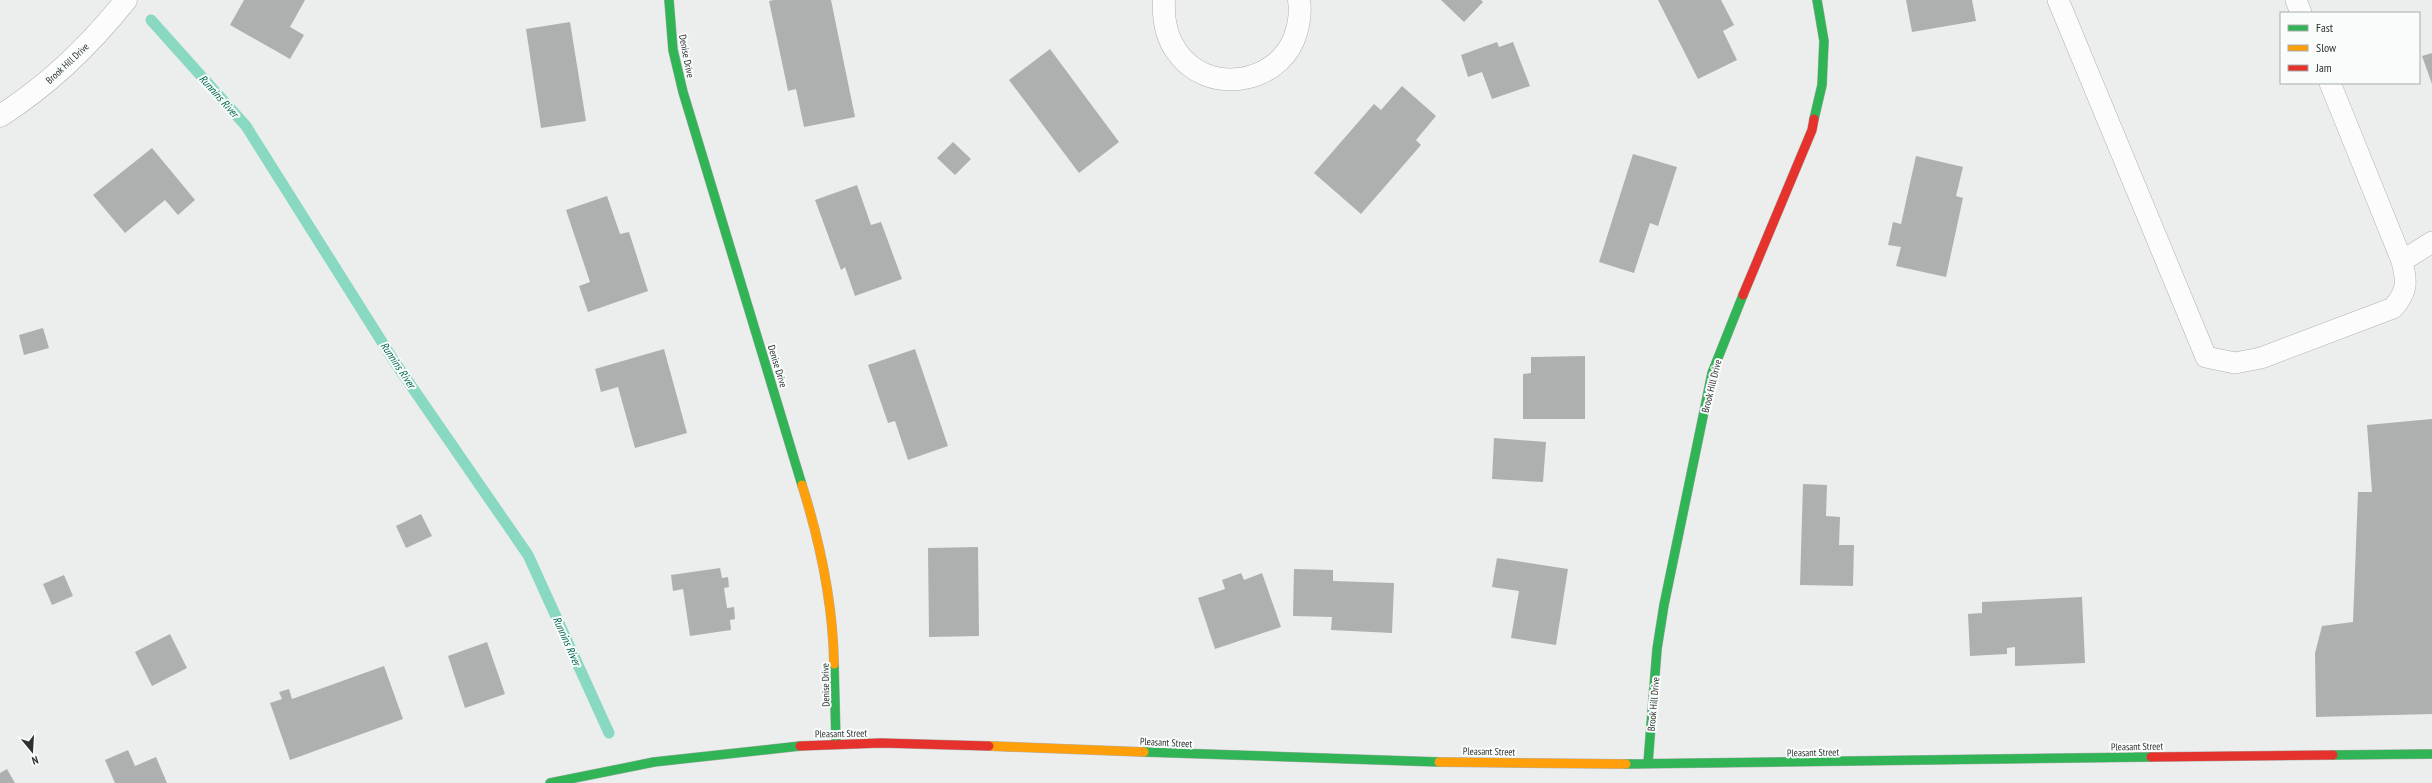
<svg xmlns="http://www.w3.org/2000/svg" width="2432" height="783" font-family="'PT Sans Narrow',sans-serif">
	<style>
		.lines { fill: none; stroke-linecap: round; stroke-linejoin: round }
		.stream { stroke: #88d8c2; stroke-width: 11 }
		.building { fill: #aeb0af }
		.lane-casing { stroke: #aeb0af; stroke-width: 22 }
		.street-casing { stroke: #aeb0af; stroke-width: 23 }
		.fast-casing { stroke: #aeb0af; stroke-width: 10 }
		.slow-casing { stroke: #aeb0af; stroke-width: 10 }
		.jam-casing { stroke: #aeb0af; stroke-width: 10 }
		.lane { stroke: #fcfcfc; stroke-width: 21 }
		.street { stroke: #fcfcfc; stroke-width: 22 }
		.fast { stroke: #30b455; stroke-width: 9 }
		.slow { stroke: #ff9f0a; stroke-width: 9 }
		.jam { stroke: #e5322d; stroke-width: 9 }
		.labels { text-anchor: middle; stroke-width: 4; stroke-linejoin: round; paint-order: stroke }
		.street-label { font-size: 10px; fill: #2e302f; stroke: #f8fdfb }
		.water-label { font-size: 11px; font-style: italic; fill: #036551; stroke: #f8fdfb }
	</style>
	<rect width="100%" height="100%" fill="#eceeed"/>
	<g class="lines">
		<path class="stream" d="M151,20L246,126L394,361L528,555L609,733"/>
	</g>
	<path class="building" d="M244,0H305L290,27L304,35L290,59L230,25Z
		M774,0H831L855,117L804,127L796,89L788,91L769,1Z
		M1441,0H1481L1483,2L1464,22Z
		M1658,0H1721L1734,25L1723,31L1737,60L1698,79Z
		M1906,0H1972L1976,21L1912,32Z
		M570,22L586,121L541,128L526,29Z
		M1497,42L1499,47L1513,42L1530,86L1492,99L1482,72L1468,77L1461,55Z
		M1050,49L1119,142L1079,173L1009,80Z
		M2432,53V84L2422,56Z
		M1402,86L1436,116L1416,140L1421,145L1361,214L1314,173L1374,104L1381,110Z
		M953,142L971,159L955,175L937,158Z
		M152,148L195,200L178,215L165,200L125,233L93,195Z
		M1633,154L1677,167L1658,226L1650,223L1634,273L1599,262Z
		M1916,156L1963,167L1956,196L1963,198L1946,277L1896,266L1901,247L1888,245L1893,222L1901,224Z
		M857,185L871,225L881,222L902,279L855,296L845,267L841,270L815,200Z
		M607,196L620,234L629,232L648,291L588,312L579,286L590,282L566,210Z
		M43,328L49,348L24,355L19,335Z
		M664,349L687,433L635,448L618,387L601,392L595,369Z
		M915,349L948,446L908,460L895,421L888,423L868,365Z
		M1585,356V419H1523V374L1531,373V357Z
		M2432,419V714L2316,717L2315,653L2322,626L2353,622L2358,492H2372L2367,425Z
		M1494,438L1546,442L1543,482L1492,479Z
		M1803,484L1827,485L1826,516L1840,517L1839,545H1854L1853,586L1800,585Z
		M421,514L432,536L406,548L396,526Z
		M978,547L979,636L929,637L928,548Z
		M1497,558L1568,569L1556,645L1511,638L1519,591L1492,587Z
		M720,568L722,578L728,577L729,587L724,588L727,608L734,607L735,619L730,620L731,630L690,636L683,589L673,591L671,575Z
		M1294,569L1333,570V581L1394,583L1392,633L1331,630L1332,617L1293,616Z
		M1241,573L1244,580L1262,573L1281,627L1215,649L1198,598L1225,589L1222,580Z
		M64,575L73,596L52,605L43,584Z
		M2082,597L2085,663L2015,666V647L2007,648V654L1970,656L1968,614L1982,613V602Z
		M170,634L187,668L152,686L135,652Z
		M487,642L505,694L465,708L448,656Z
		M384,666L403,719L290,760L270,703L282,699L279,692L289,689L292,699Z
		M128,750L135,766L156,757L167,783H115L105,760Z
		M7,769L15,783H0V773Z"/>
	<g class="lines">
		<defs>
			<path id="lane" d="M2058,0L2206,357L2235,363L2261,358L2393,308C2408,291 2407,282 2402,261L2330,83
				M2296,0L2301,13
				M2402,261L2432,242"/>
			<path id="street" d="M1164,0C1163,18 1166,37 1177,52C1207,95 1275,85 1294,39C1299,26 1301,13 1299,0
				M0,116C49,85 90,45 126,0"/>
			<path id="fast" d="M669,0L673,50L683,92L802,485
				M1814,119L1822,85L1824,41L1817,0
				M834,664L836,743
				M1144,752L1439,762
				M2333,755L2432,754
				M1648,763L1657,649L1664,605L1712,373L1743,295
				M1626,764L2151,757
				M550,783L654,762L800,746"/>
			<path id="slow" d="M802,485C820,542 833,603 834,664
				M989,746L1144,752
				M1439,762L1626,764"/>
			<path id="jam" d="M1743,295L1812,130L1814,119
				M800,746L881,743L989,746
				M2151,757L2333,755"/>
		</defs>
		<use href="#lane" class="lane-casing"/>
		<use href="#street" class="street-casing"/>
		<use href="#fast" class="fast-casing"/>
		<use href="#slow" class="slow-casing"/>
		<use href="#jam" class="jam-casing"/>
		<use href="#lane" class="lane"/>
		<use href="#street" class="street"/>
		<use href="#fast" class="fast"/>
		<use href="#slow" class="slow"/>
		<use href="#jam" class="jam"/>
	</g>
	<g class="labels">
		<g class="street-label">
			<text transform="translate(687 56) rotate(79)" y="4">Denise Drive</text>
			<text transform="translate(67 63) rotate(-43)" y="4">Brook Hill Drive</text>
			<text transform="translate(778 366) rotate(73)" y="4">Denise Drive</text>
			<text transform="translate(1711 386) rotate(-76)" y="4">Brook Hill Drive</text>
			<text transform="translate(825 685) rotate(-91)" y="4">Denise Drive</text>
			<text transform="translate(1653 704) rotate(-85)" y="4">Brook Hill Drive</text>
			<text transform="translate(841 733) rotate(-1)" y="4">Pleasant Street</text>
			<text transform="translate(1166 742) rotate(3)" y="4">Pleasant Street</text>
			<text transform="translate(2137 746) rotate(-1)" y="4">Pleasant Street</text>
			<text transform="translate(1489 751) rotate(1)" y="4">Pleasant Street</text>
			<text transform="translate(1813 752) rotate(-1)" y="4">Pleasant Street</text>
		</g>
		<g class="water-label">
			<text transform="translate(219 96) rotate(48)" y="4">Runnins River</text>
			<text transform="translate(398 365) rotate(56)" y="4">Runnins River</text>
			<text transform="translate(567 641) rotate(66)" y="4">Runnins River</text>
		</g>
	</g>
	<rect x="2280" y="12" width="140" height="72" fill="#f8fdfb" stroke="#a7aba9"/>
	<rect x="2288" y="25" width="20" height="6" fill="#30b455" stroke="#a7aba9"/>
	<text x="2316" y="32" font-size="12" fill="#2e302f">Fast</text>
	<rect x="2288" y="45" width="20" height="6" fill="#ff9f0a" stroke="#a7aba9"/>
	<text x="2316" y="52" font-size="12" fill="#2e302f">Slow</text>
	<rect x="2288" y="65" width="20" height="6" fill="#e5322d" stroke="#a7aba9"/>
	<text x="2316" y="72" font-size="12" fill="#2e302f">Jam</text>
	<g transform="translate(32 751) rotate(162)" stroke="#f8fdfb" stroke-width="3" paint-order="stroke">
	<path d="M0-3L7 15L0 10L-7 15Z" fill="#2e302f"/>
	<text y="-6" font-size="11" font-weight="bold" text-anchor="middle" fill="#2e302f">N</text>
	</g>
</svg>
